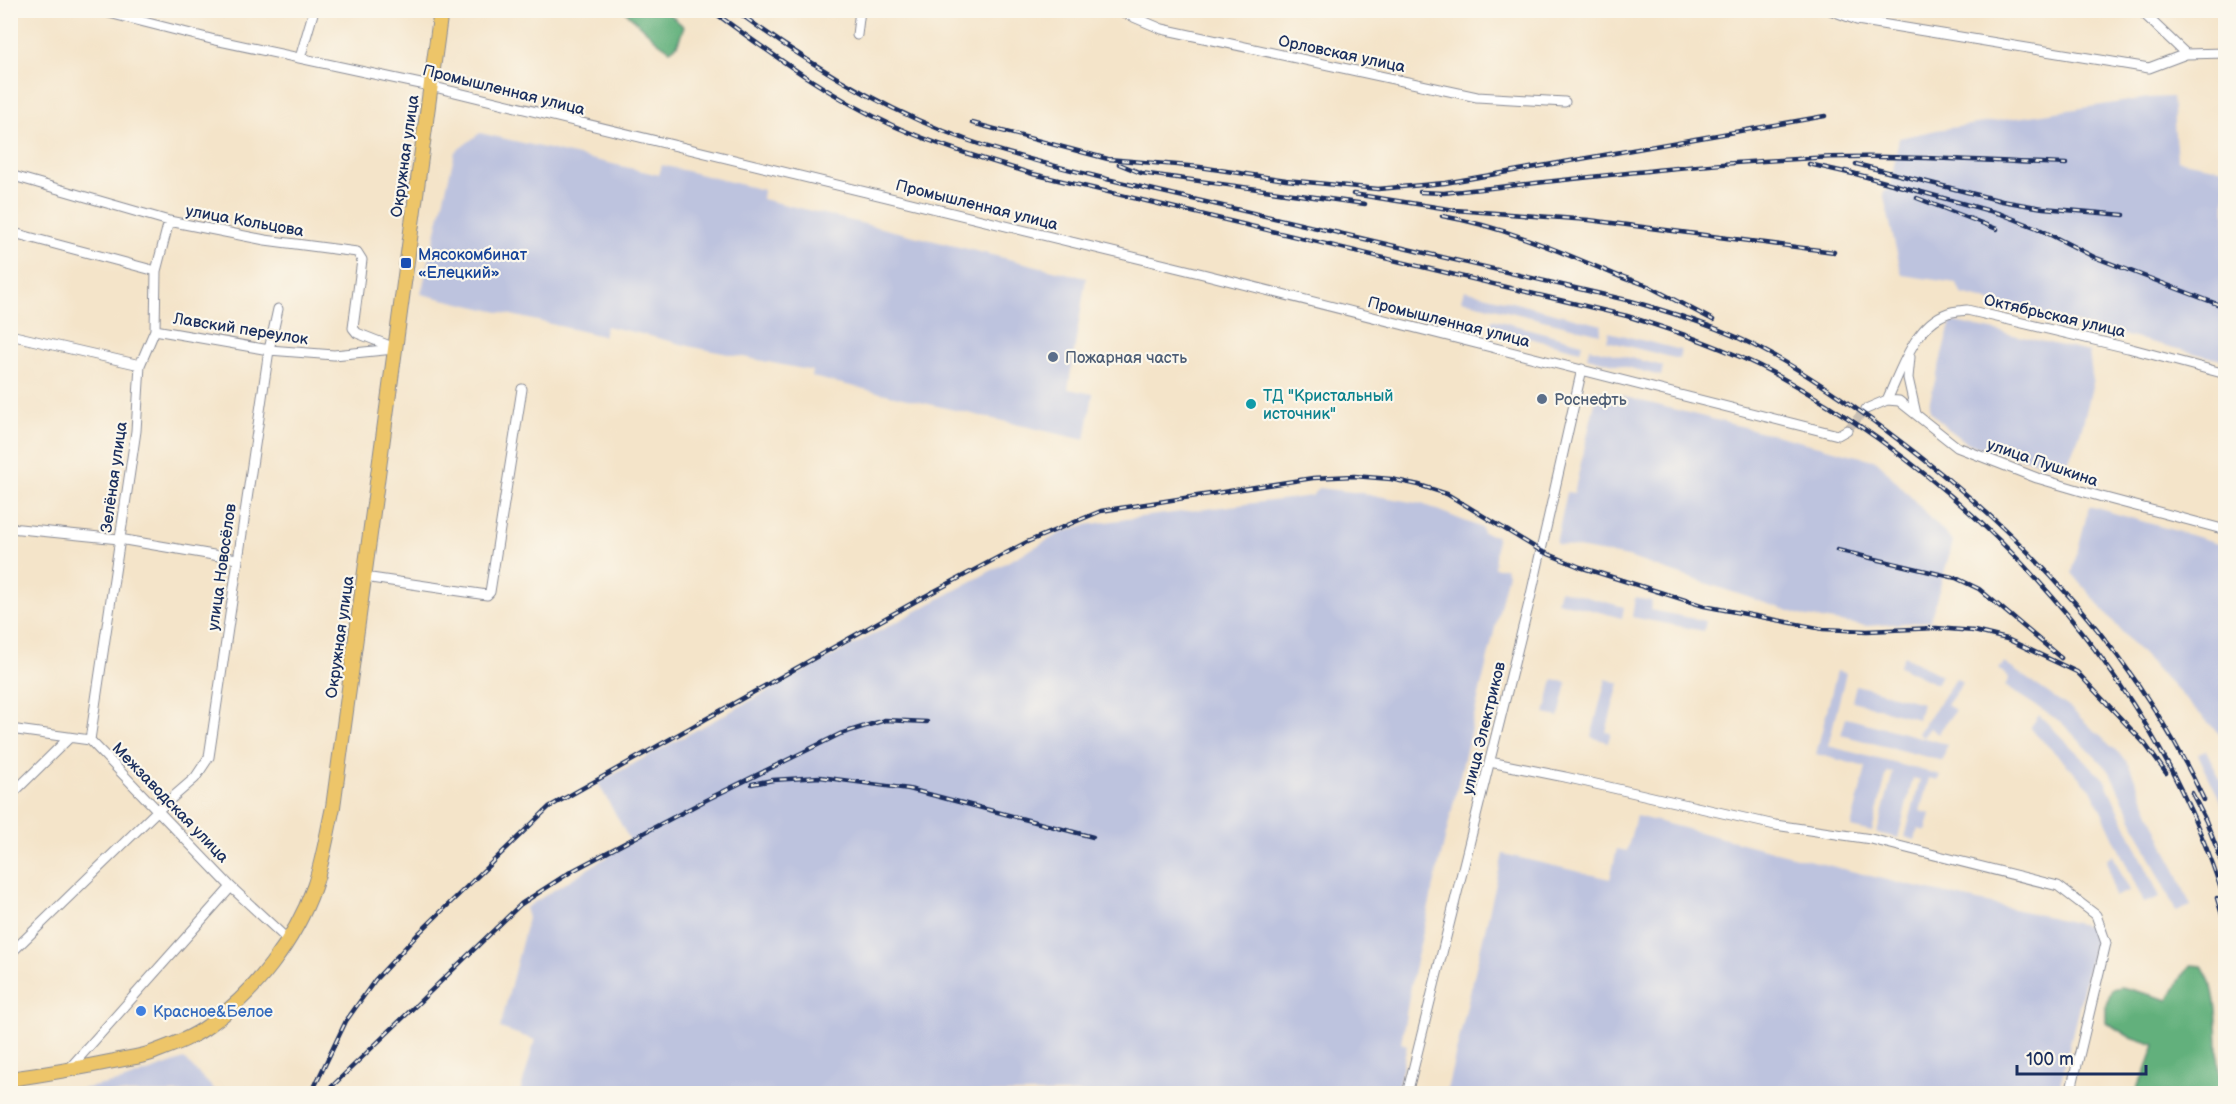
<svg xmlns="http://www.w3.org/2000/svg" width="2236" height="1104" font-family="'Balsamiq Sans',sans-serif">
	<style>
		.industrial { fill: #bdc3de }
		.forest { fill: #62b07b; stroke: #3e706c; stroke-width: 1.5 }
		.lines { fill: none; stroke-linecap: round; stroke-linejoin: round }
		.minor-tunnel { stroke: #c9c0b4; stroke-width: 9; stroke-dasharray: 9 4.5; stroke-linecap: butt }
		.minor-casing { stroke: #888a94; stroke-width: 11 }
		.highway-casing { stroke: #888a94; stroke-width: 16 }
		.minor { stroke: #fff; stroke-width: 9 }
		.highway { stroke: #edc569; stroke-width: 14 }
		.rail-casing { stroke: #1b2f5e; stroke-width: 4.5 }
		.rail { stroke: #fbf7ec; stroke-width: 2; stroke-dasharray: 7; stroke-linecap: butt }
		.transit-dot { fill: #1a4fb4; stroke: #fbf7ec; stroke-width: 2 }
		.service-dot { fill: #5c6f8a; stroke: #fbf7ec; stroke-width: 2 }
		.culture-dot { fill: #0f9aa8; stroke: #fbf7ec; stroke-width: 2 }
		.shop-dot { fill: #3f7fe0; stroke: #fbf7ec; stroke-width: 2 }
		.labels { text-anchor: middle; stroke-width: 4.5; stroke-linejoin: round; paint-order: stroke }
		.street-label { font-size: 16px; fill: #1b2f5e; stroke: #fbf7ec }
		.transit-label { font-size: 16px; fill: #164399; stroke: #fbf7ec; text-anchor: start }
		.service-label { font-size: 16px; fill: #4e5e75; stroke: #fbf7ec; text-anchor: start }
		.culture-label { font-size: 16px; fill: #0d838f; stroke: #fbf7ec; text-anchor: start }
		.shop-label { font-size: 16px; fill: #366cbe; stroke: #fbf7ec; text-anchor: start }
	</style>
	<rect width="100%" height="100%" fill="#fbf7ec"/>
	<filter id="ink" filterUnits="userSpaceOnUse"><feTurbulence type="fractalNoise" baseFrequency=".0167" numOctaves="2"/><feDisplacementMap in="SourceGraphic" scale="12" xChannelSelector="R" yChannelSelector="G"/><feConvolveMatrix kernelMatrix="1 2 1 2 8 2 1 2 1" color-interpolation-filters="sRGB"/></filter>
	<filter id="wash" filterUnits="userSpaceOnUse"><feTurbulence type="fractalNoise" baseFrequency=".008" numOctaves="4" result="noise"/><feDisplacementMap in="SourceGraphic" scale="24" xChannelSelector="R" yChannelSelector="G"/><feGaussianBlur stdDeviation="1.35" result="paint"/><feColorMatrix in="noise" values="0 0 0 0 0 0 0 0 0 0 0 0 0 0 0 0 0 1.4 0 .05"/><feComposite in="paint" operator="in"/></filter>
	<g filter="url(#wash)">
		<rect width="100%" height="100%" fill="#f4e4c9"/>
		<path class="industrial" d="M2172,97L2177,160L2225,169V361L1962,294L1956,283L1902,275L1883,193L1890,187L1899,138L1937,130L2148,98Z
			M480,133L659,175L662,165L763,190L762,199L1086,278L1068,389L1093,394L1085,440L812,377L813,371L693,347L638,333L606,326L603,336L421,294L455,152Z
			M1464,290L1602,325L1600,334L1461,300Z
			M1492,319L1582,343L1580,351L1490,328Z
			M1951,321L2089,352L2093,382L2088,404L2080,434L2065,469L1978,447L1966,442L1946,427L1930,411L1929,404Z
			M1609,332L1681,350L1679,359L1607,341Z
			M1589,348L1663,366L1661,376L1587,357Z
			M1598,390L1877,461L1953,542L1930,621L1867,626L1807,617L1628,557L1556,544L1567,492L1574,493Z
			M1318,488L1361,493L1422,504L1482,528L1483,533L1497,536L1494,568H1505L1508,573L1413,974L1401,1043L1407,1045L1397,1093H520L535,1040L500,1028L528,918L525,908L631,842L598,783L1061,533L1085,525L1141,517L1312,496Z
			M2089,506L2225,545V740L2128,639L2072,573Z
			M1560,590L1624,607L1622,618L1557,601Z
			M1635,598L1652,601L1650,610L1706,621L1704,631L1632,617Z
			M1904,656L1941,675L1936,684L1899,666Z
			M2004,663L2070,708L2127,761L2191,906L2176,912L2110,772L2061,722L2005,686L2009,678L1999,669Z
			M1837,671L1846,673L1828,746L1940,775L1938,780L1929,778L1920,811L1931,814L1926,831L1918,829L1915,840L1905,837L1920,780L1913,778L1898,838L1877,833L1893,773L1887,772L1872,832L1851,827L1866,767L1816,754Z
			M1956,678L1963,683L1947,705L1955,710L1938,734L1930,728L1923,737L1918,733Z
			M1553,679L1567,682L1559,717L1545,714Z
			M1606,679L1619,683L1606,732L1611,733L1608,742L1591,737Z
			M1856,685L1922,703L1918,719L1852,701Z
			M2039,715L2104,779L2160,897L2144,903L2091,789L2030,728Z
			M1846,718L1947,744L1943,761L1841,735Z
			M2206,750L2225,790V811L2198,754Z
			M1636,816L1898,883L2098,928L2058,1093L1446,1094L1503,854L1610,879L1617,849L1627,851Z
			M2113,855L2129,891L2114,897L2107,858Z
			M184,1059L218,1093H61L122,1081Z"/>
		<path class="forest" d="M625,11H666L684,27L677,45L670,50L657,41Z
			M2191,965L2202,966C2205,973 2210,980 2212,987C2221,1022 2215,1058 2222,1093H2134L2146,1070L2155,1045L2128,1036L2106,1022V1005L2112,989L2122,987L2169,1000L2181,978Z"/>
	</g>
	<g filter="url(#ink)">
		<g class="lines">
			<path class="minor-tunnel" d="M1847,430L1866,409"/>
			<defs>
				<path id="minor" d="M97,10L215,40L430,86L1203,274L1838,435L1847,430
					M1117,10L1162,29L1477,97L1565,102
					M1830,10L1857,20L2149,68L2186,54L2226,53
					M2140,10L2186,54
					M857,35L860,10
					M300,58L314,10
					M10,175L169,221L265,240L357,252L362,260L353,328L357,333L395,348
					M10,232L156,271
					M155,330L269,350L334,355L394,349
					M10,335L140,365
					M1910,357L1908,378L1916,414
					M1887,400C1901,370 1915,324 1948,313C1954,311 1961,311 1967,310L2128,348L2226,374
					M1866,409L1887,400L1899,401L1957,447L2037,478L2102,497L2226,530
					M10,528L119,539L237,559
					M364,577L487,595L490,592L522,389
					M10,729L90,740L231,887L288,940
					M90,740L136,431L140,365L155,330L156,271L169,221
					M1490,762L1565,777L1775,825L1871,839L2058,886L2096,915L2106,943L2070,1094
					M10,796L68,739
					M10,954L158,810L195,778L209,757L269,350L278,309
					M68,1070L231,887
					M1407,1094L1530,599L1582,369"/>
				<path id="highway" d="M10,1079C45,1074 80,1068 114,1061C127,1058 142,1057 154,1052C172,1045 192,1038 208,1026C255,993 295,941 314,887C323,861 327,834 333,807L441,10"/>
			</defs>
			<use href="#minor" class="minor-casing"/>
			<use href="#highway" class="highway-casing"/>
			<use href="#minor" class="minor"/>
			<use href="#highway" class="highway"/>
			<defs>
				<path id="rail" d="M711,10C770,53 828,96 894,126C939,146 987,160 1033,174L1627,316C1678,332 1729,349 1775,374C1982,488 2157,677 2226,905
					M735,10C808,64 885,111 970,141C1016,157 1063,168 1111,180L1631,301C1676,314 1722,328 1763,350C1807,373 1848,402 1888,432C2019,529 2135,651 2204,800
					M972,123L1108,159L1200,167L1286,180L1378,189L1445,183L1825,116
					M1119,164L1141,173L1365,204
					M1809,164L1853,174
					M1856,164L2002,201L2043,208L2124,215
					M1845,171L2001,214L2037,228L2094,257L2225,307
					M1420,192L1444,193C1561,181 1679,165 1797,159C1886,153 1977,161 2066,164
					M1353,194L1455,210L1589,220L1834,252
					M1917,198L1997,229
					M1442,216C1507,227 1568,255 1628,280
					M1621,276L1648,286L1713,320
					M1837,550L1956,578L1979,589L2061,658
					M752,784L773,780L820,777L909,789L1093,837
					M2192,793L2206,821L2226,872
					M2217,898L2226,928
					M311,1094L346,1021L375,980L419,933L549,807L916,601L1027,542L1101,511L1313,478L1354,476L1391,479L1419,485L1447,494L1541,551L1580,567L1704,606L1823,629L1867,631L1936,628L1974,631L2007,639L2077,672L2145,744L2166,773
					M324,1094L521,904L572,871L706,800L840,734L885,720L927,722"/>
			</defs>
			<use href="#rail" class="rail-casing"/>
			<use href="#rail" class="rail"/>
		</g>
	</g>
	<rect class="transit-dot" x="400" y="257" width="12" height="12" rx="3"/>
	<g class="service-dot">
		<circle cx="1053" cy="357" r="6"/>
		<circle cx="1542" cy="399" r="6"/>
	</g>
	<circle class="culture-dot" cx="1251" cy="404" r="6"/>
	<circle class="shop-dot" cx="141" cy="1011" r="6"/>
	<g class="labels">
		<g class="street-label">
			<text transform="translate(1342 53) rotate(12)" y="6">Орловская улица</text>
			<text transform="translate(504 89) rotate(14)" y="6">Промышленная улица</text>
			<text transform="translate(404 156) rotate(-82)" y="6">Окружная улица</text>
			<text transform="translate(977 204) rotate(14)" y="6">Промышленная улица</text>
			<text transform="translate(245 220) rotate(10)" y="6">улица Кольцова</text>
			<text transform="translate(2055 315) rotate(13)" y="6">Октябрьская улица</text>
			<text transform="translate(1449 321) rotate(14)" y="6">Промышленная улица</text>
			<text transform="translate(241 328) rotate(9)" y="6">Лавский переулок</text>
			<text transform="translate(2043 462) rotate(19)" y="6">улица Пушкина</text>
			<text transform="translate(113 477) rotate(-82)" y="6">Зелёная улица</text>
			<text transform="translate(221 567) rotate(-82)" y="6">улица Новосёлов</text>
			<text transform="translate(339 637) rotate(-82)" y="6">Окружная улица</text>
			<text transform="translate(1483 728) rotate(-76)" y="6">улица Электриков</text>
			<text transform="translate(171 802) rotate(46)" y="6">Межзаводская улица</text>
		</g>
		<g class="transit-label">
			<text x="418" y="260">Мясокомбинат<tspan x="418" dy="18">«Елецкий»</tspan></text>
		</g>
		<g class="service-label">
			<text x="1065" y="363">Пожарная часть</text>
			<text x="1554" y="405">Роснефть</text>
		</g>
		<g class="culture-label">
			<text x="1263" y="401">ТД "Кристальный<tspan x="1263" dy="18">источник"</tspan></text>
		</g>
		<g class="shop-label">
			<text x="153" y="1017">Красное&amp;Белое</text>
		</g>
	</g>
	<rect width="2236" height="1104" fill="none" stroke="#fbf7ec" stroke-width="36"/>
	<path d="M2017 1065v9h129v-9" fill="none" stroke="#1b2f5e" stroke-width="3"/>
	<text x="2026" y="1065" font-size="18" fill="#1b2f5e" stroke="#fbf7ec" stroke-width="4.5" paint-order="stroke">100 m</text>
</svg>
